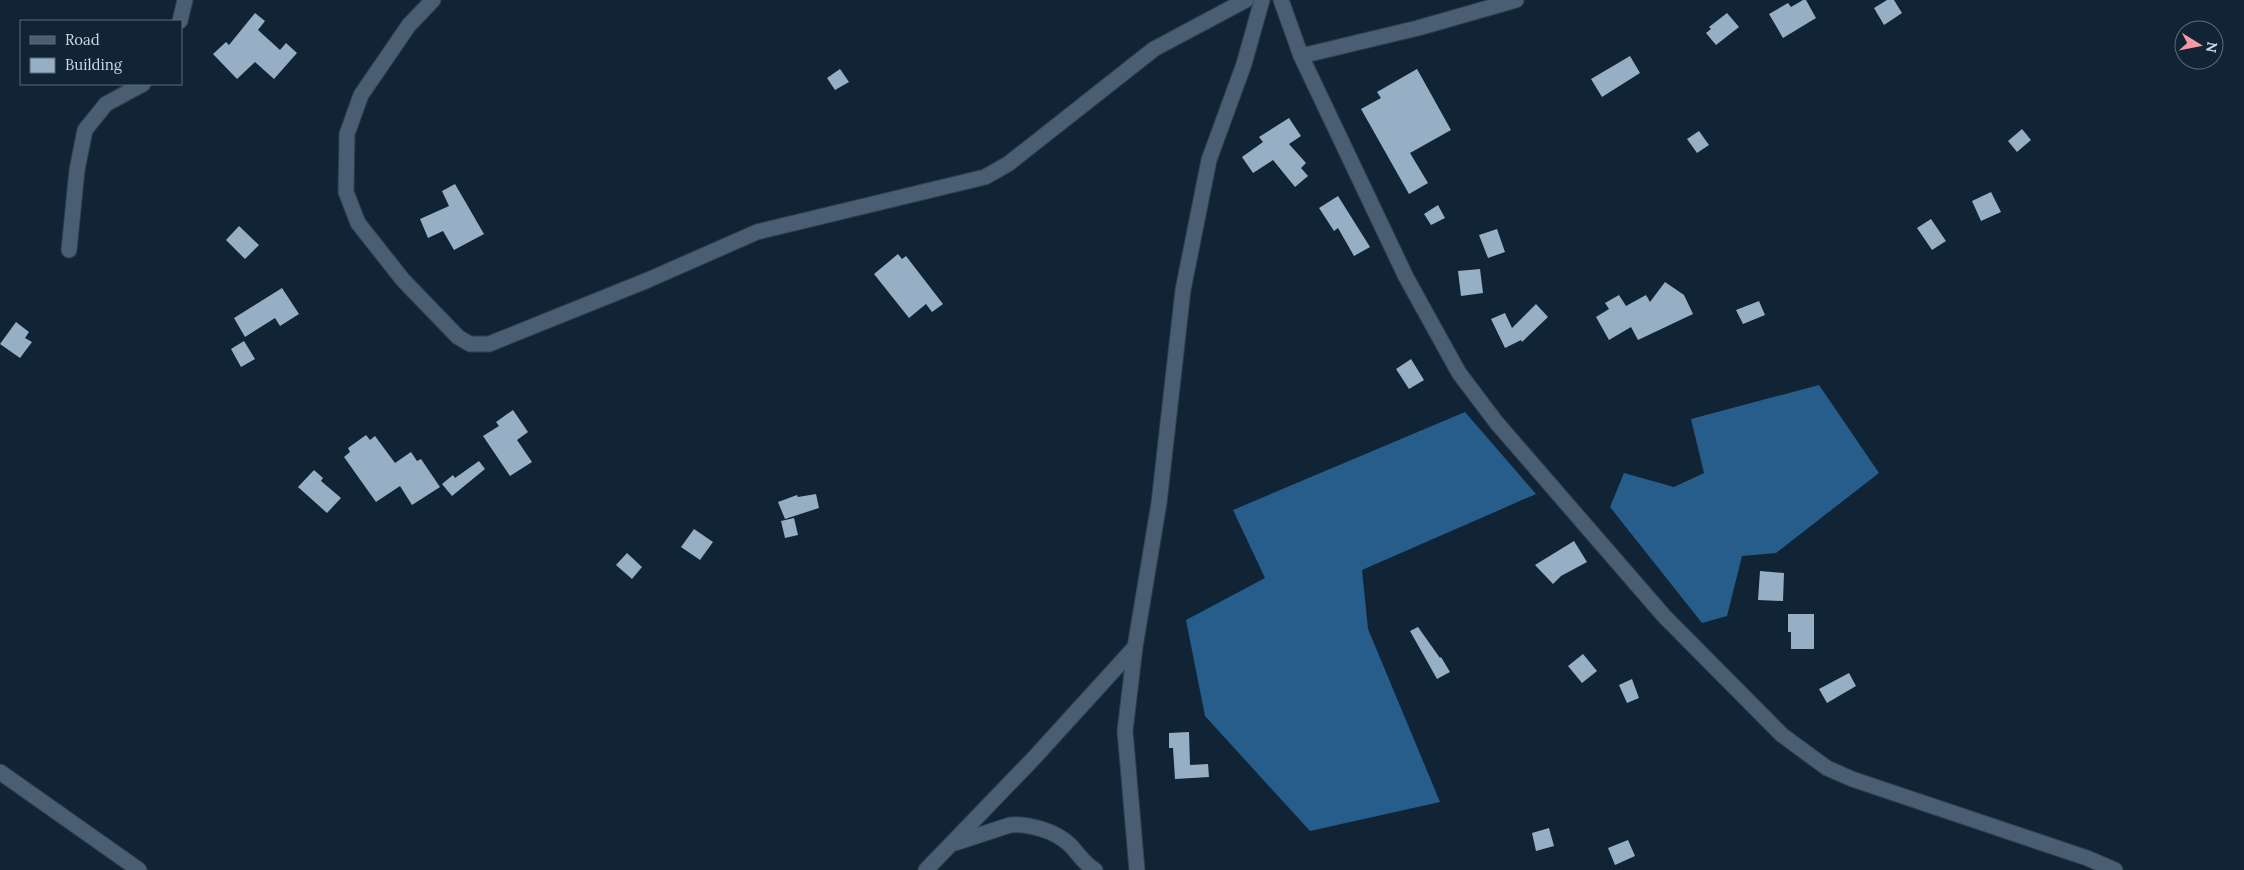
<svg xmlns="http://www.w3.org/2000/svg" width="2244" height="870" font-family="Lora,serif">
	<style>
		.forest { fill: #275d8a }
		.building { fill: #97afc5 }
		.lines { fill: none; stroke-linecap: round; stroke-linejoin: round }
		.minor-casing { stroke: #313e4c; stroke-width: 17 }
		.minor { stroke: #495e72; stroke-width: 15 }
	</style>
	<rect width="100%" height="100%" fill="#112435"/>
	<path class="forest" d="M1819,385L1879,473L1776,553L1742,556L1727,616L1702,623L1610,507L1624,473L1674,487L1704,473L1691,419Z
		M1465,412L1536,494L1362,570L1368,629L1440,802L1310,831L1205,716L1186,620L1265,578L1233,510Z"/>
	<path class="building" d="M1803,0H1806L1816,18L1783,38L1769,14L1788,3L1791,7Z
		M1887,0H1894L1902,13L1884,25L1874,8Z
		M255,13L265,21L258,30L280,50L286,43L297,53L274,79L255,62L237,79L213,54L226,42L229,45Z
		M1727,13L1739,27L1716,45L1706,33L1711,29L1709,27Z
		M1630,56L1640,73L1602,97L1591,79Z
		M840,69L849,82L835,90L827,78Z
		M1417,69L1451,130L1410,153L1428,183L1409,194L1361,109L1381,98L1377,92Z
		M1289,118L1301,136L1289,144L1306,163L1301,168L1308,176L1295,187L1273,160L1253,173L1242,157L1263,142L1259,137Z
		M2022,129L2031,140L2017,152L2008,141Z
		M1699,131L1709,145L1697,153L1687,139Z
		M455,184L484,234L454,250L443,231L428,238L420,219L449,206L442,191Z
		M1991,192L2001,212L1981,221L1972,201Z
		M1338,196L1370,247L1354,256L1338,228L1334,231L1319,208Z
		M1438,205L1445,218L1431,225L1424,214Z
		M1931,219L1946,241L1932,250L1917,228Z
		M239,226L259,245L245,259L226,240Z
		M1497,229L1505,252L1488,258L1479,235Z
		M898,254L902,259L906,256L943,304L932,312L926,304L909,318L874,274Z
		M1480,269L1483,293L1461,296L1458,271Z
		M1665,282L1684,295L1693,314L1638,340L1631,327L1609,340L1596,317L1609,309L1605,303L1619,295L1626,306L1646,295L1650,302Z
		M282,288L299,314L280,326L275,318L245,337L234,318Z
		M1759,301L1765,315L1743,324L1736,310Z
		M1536,304L1548,317L1522,342L1521,340L1505,348L1491,319L1505,313L1512,328Z
		M16,322L29,332L25,338L32,342L20,358L0,344Z
		M244,341L255,359L241,367L231,349Z
		M1411,359L1424,380L1409,389L1396,369Z
		M513,410L528,432L517,440L532,462L510,476L483,436L499,426L496,422Z
		M366,435L370,440L375,436L395,463L411,452L417,461L421,459L440,487L412,505L400,486L376,502L344,457L350,452L348,448Z
		M479,461L485,469L452,496L442,484L453,475L455,478Z
		M314,470L323,478L321,481L341,498L327,513L298,487Z
		M816,494L819,508L785,519L778,502L797,495L798,497Z
		M794,518L798,535L785,538L781,521Z
		M694,529L713,542L700,560L681,547Z
		M1574,541L1587,562L1561,576L1553,584L1535,565Z
		M627,553L642,567L632,579L616,565Z
		M1760,571L1784,573L1783,601L1758,600Z
		M1788,614H1814V649H1791V632H1788Z
		M1418,627L1440,658L1441,657L1450,672L1437,679L1410,631Z
		M1583,654L1597,671L1582,683L1568,666Z
		M1849,673L1856,686L1827,703L1819,689Z
		M1632,679L1639,698L1627,703L1619,685Z
		M1189,732L1190,765L1208,764L1209,777L1175,779L1173,748H1169V733Z
		M1549,828L1554,846L1536,851L1532,833Z
		M1628,840L1635,856L1615,865L1608,848Z"/>
	<g class="lines">
		<defs>
			<path id="minor" d="M433,0L409,25L361,95L347,134L346,192L358,223L403,280L458,337L470,344H489L648,280L757,232L985,177L1008,164L1154,49L1246,0
				M1281,0L1301,56L1406,277L1459,373L1496,422L1664,616L1782,735L1827,768L1852,779L2087,858L2115,870
				M180,21L185,0
				M1301,56L1418,28L1516,0
				M69,250L77,170L85,130L106,104L143,84
				M0,772L139,870
				M955,843L1010,825C1028,823 1056,831 1070,845C1079,854 1083,863 1095,870
				M926,870L1034,758L1135,647
				M1137,870L1125,731L1135,647L1159,503L1183,290L1209,160L1244,64L1262,0"/>
		</defs>
		<use href="#minor" class="minor-casing"/>
		<use href="#minor" class="minor"/>
	</g>
	<rect x="20" y="20" width="162" height="65" fill="#112435" stroke="#5c6c7b"/>
	<rect x="30" y="36" width="25" height="8" fill="#495e72" stroke="#5c6c7b"/>
	<text x="65" y="45" font-size="15" fill="#ccd8e3">Road</text>
	<rect x="30" y="58" width="25" height="15" fill="#97afc5" stroke="#5c6c7b"/>
	<text x="65" y="70" font-size="15" fill="#ccd8e3">Building</text>
	<g transform="translate(2199 45) rotate(100)"><circle r="24" fill="#112435" stroke="#5c6c7b"/>
	<path d="M0-4L9 19L0 12L-9 19Z" fill="#f49aa6"/>
	<text y="-8" font-size="14" font-weight="bold" text-anchor="middle" fill="#ccd8e3">N</text>
	</g>
</svg>
